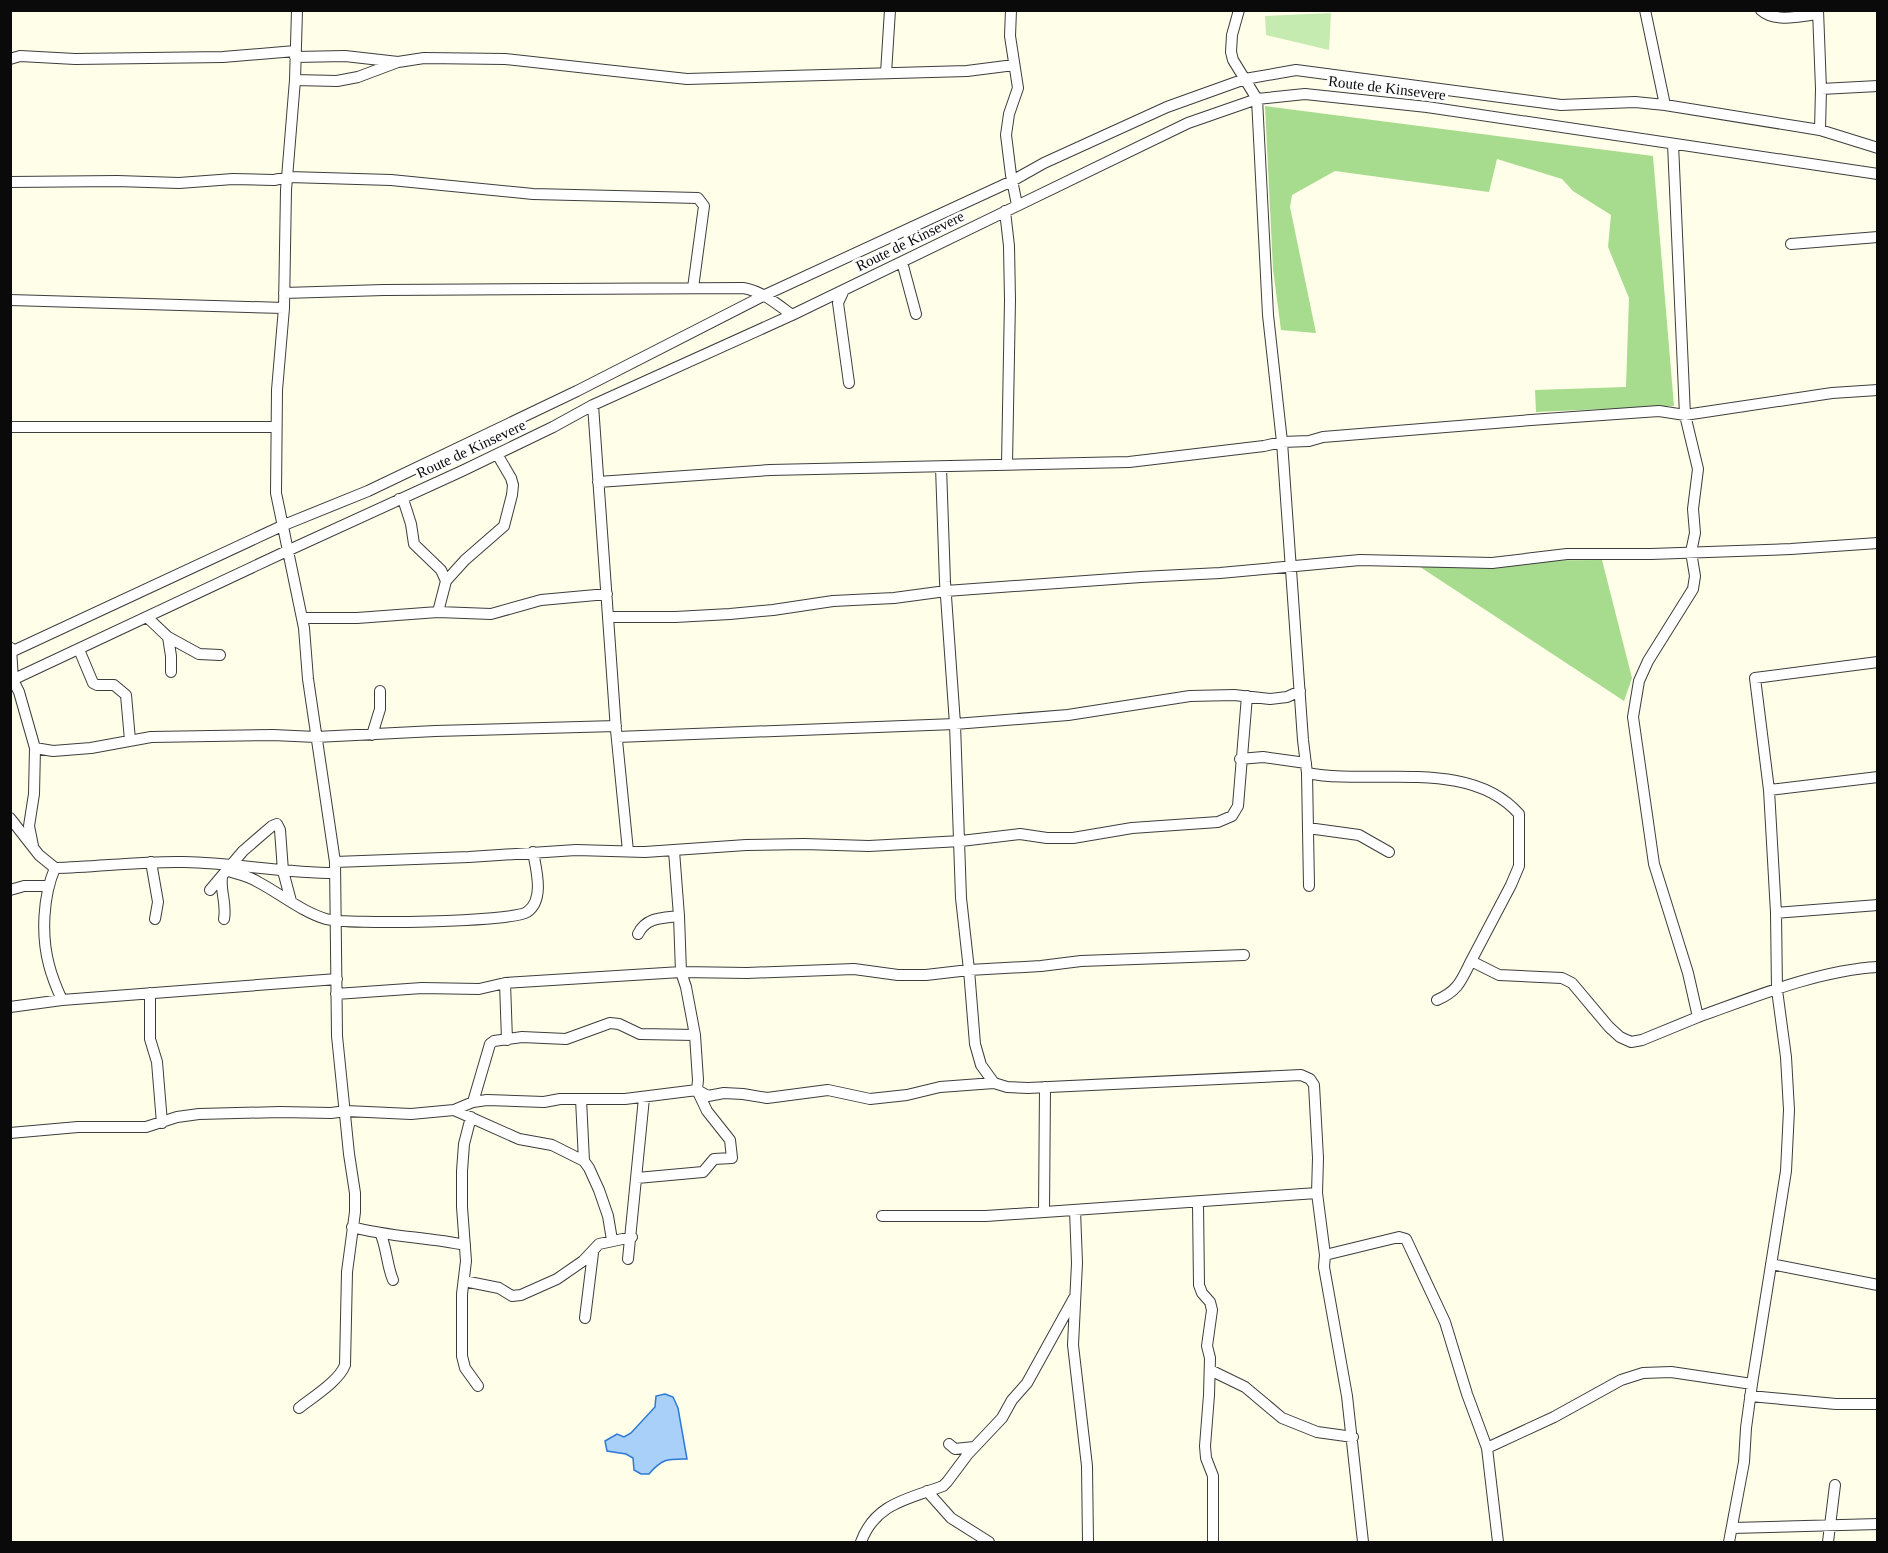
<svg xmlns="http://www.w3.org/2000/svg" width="1888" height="1553" font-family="Georgia,serif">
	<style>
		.green { fill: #c6ebb0 }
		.forest { fill: #a7dc8e }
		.water { fill: #a9d0f9; stroke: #2c7ad4; stroke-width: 1.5 }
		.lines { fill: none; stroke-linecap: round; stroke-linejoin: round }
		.minor-casing { stroke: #3d3d3d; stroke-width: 12 }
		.minor { stroke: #fff; stroke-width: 10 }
		.labels { text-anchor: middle; stroke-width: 6; stroke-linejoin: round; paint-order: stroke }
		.street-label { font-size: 15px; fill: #0a0a0a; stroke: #fff }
	</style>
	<rect width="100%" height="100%" fill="#fffee8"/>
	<path class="green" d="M1331,13L1329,50L1266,35L1265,16Z"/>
	<path class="forest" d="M1265,106L1653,156L1674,406L1536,412L1535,390L1626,387L1629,298L1608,247L1611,215L1573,191L1562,179L1497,159L1489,192L1335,171L1292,195L1290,207L1316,333L1281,330L1273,269Z
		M1602,560L1632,678L1624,701L1411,561Z"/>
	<path class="water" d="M665,1394L673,1397L678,1408L687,1459C668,1459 663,1458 649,1474H641L634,1470L633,1458L626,1454L607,1451L605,1441L617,1434L624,1437L631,1433L655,1407L656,1396Z"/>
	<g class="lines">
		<defs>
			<path id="minor" d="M297,10L295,80L286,190L284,308L277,390L276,493L304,628L308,679L335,862L337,1036L349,1154L355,1193V1212L347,1272L345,1365C339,1381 313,1397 299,1408
				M1011,10L1010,36L1018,88L1009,114L1006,135L1011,175L1017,205
				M1239,10L1232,35L1231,52L1233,60L1257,99L1268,315L1282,442L1303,740L1307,773L1309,886
				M1645,10L1665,105
				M1761,10C1775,23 1801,16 1818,14
				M1818,10L1821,89L1820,130
				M295,57L345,56L398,62
				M10,59L20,56L75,59L223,57L295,51
				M886,73L890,10
				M295,80L337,81L358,77L398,62L424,58L505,59L687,79L967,71L1014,65
				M1821,89L1878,86
				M10,182L117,181L179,183L233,179L274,180L289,177L391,180L533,194L698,198L704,206L693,288
				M1005,211L1009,246L1010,300L1007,464
				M1791,244L1878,237
				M902,262L916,314
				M844,290L838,303L849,383
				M284,293L384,290L743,288C762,291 777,304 792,315
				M10,300L284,308
				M593,405L616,730L628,851
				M10,427H276
				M941,467L945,582L955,724L961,898L969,970L975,1044L981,1065L994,1083L1007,1087L1028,1088L1301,1075L1310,1079L1314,1085L1318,1158L1317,1193L1325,1255L1324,1267L1347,1396L1363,1542
				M598,482L770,470L1129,462L1264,446L1282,442L1309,441L1323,437L1531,420L1659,411L1685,415L1832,393L1878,390
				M399,499H403L411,524L414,544L441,570L446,581L438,612
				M446,581L465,560L504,526L512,495L513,485L511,478L497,454
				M608,617H675L730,614L773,610L833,601L894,598L946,591L1141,577L1220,573L1360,560L1492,563L1567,554H1651L1791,549L1878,543
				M148,618L168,637L199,654L220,655
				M302,618H357L438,612L491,614L541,600L607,594
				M168,637L171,656V672
				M11,648L13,680L19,692L35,748L34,794L29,826L33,846
				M78,651L80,652L93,683L97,685H114L126,695L130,740
				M11,652L284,525L368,491L577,391L765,295L1012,181L1044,163L1167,107L1245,79L1296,70L1561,105L1635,102L1665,105L1820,130L1878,148
				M10,681L287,551L462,471L553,427L593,405L792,315L1188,123L1257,99L1305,94L1427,107L1878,174
				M372,735L380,709V691
				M617,737L955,724L1068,715L1190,696L1234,695L1270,699L1287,697L1300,691
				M35,748L53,751L91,748L151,737L273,735L316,737L435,731L616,726
				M1240,759L1263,757L1306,763
				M1307,773C1373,786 1469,757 1519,814V866L1511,885L1471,961L1499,975L1562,978L1572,983L1609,1027L1620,1037L1631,1042L1642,1040L1698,1017L1688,973L1654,864L1633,717L1639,681L1648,661L1693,589L1695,576L1691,552L1695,533L1693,509L1698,469L1685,415L1673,144
				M1769,790L1878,777
				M10,818L39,855L55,868C98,867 141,861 184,862C235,863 284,873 335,873
				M1308,828L1359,835L1389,852
				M151,862L158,902L155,919
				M335,862L469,857L576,850L645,852L746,845L804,844L869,846L961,841L1020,834L1047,838H1073L1132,828L1218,822L1232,816L1238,806L1247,696
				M55,868C43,896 41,935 49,965C52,977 57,989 62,1000
				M228,871C238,874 249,876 258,882C281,894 302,912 326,919C347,925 512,922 527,912C545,900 536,869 533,852
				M222,877C220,891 227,904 224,919
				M10,890L24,886H49
				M210,890L243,851L272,826L277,824L280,830L283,871L291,901
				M1776,913L1878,905
				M638,934C646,917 662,918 679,916
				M150,993V1039L157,1062L162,1123
				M336,994L422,988L479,989L505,983
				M1437,1000C1458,991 1461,981 1471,961
				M10,1007L62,1000L337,979
				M1698,1017C1754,997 1819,970 1878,967
				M507,1040L505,983L681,972L747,973L854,969L898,975H926L969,970L1041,966L1081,961L1244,955
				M581,1099L584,1161
				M473,1102L490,1044L494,1041L522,1037L566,1039L610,1023L619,1024L640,1034L695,1035
				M454,1110L519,1139L552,1145L584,1161L589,1168L599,1190L608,1216L612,1240
				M471,1117L464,1144L462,1171V1207L466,1261L462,1294V1356L465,1368L478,1386
				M10,1133L78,1127H146L177,1117L199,1114L280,1112L331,1113L346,1111L411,1114L454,1110L473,1102L487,1100L544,1102L560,1099H625L697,1090L708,1096L724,1093L743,1094L767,1098L828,1090L870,1099L907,1095L940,1087L994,1083
				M637,1178L703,1172L714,1159L732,1158L730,1140L707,1111L697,1090L698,1080L695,1035L686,987L681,972L679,916L674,851
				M1198,1203L1199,1285L1202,1293L1210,1302L1212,1310L1207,1346L1210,1358L1209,1395L1205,1446L1206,1458L1213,1476V1542
				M1075,1210L1077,1263L1073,1345L1087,1466L1088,1542
				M1044,1212L1045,1087
				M882,1216H986L1317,1193
				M352,1227C389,1237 427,1237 465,1245
				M381,1235C387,1250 387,1266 393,1280
				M1325,1255L1399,1237L1406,1239L1445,1322L1467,1394L1487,1448L1498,1542
				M628,1259L644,1098
				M1771,1264L1878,1285
				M464,1281L499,1288L512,1296L521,1295L557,1279L583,1261L599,1244L632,1237
				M585,1318L593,1253
				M1210,1370L1245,1387L1282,1418L1317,1432L1353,1437
				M1750,1396L1836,1404H1878
				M949,1444L955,1449L974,1447
				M1487,1448L1554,1417L1621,1380L1643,1373L1671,1372L1752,1384
				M927,1491L951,1518L989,1542
				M1732,1528L1878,1524
				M861,1542C875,1503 909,1499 943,1486L947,1482L968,1454L1002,1418L1012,1400L1027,1383L1074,1298
				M1729,1542L1744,1462L1746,1428L1752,1384L1786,1171L1789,1110L1786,1057L1777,990L1776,913L1769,790L1755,678L1878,662
				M1828,1542L1835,1485"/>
		</defs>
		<use href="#minor" class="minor-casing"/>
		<use href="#minor" class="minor"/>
	</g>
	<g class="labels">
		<g class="street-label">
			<text transform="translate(1387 88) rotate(7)" y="5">Route de Kinsevere</text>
			<text transform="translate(910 241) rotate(-26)" y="5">Route de Kinsevere</text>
			<text transform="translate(471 449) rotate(-25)" y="5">Route de Kinsevere</text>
		</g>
	</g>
	<rect width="1888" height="1553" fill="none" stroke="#0a0a0a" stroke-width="24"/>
</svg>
